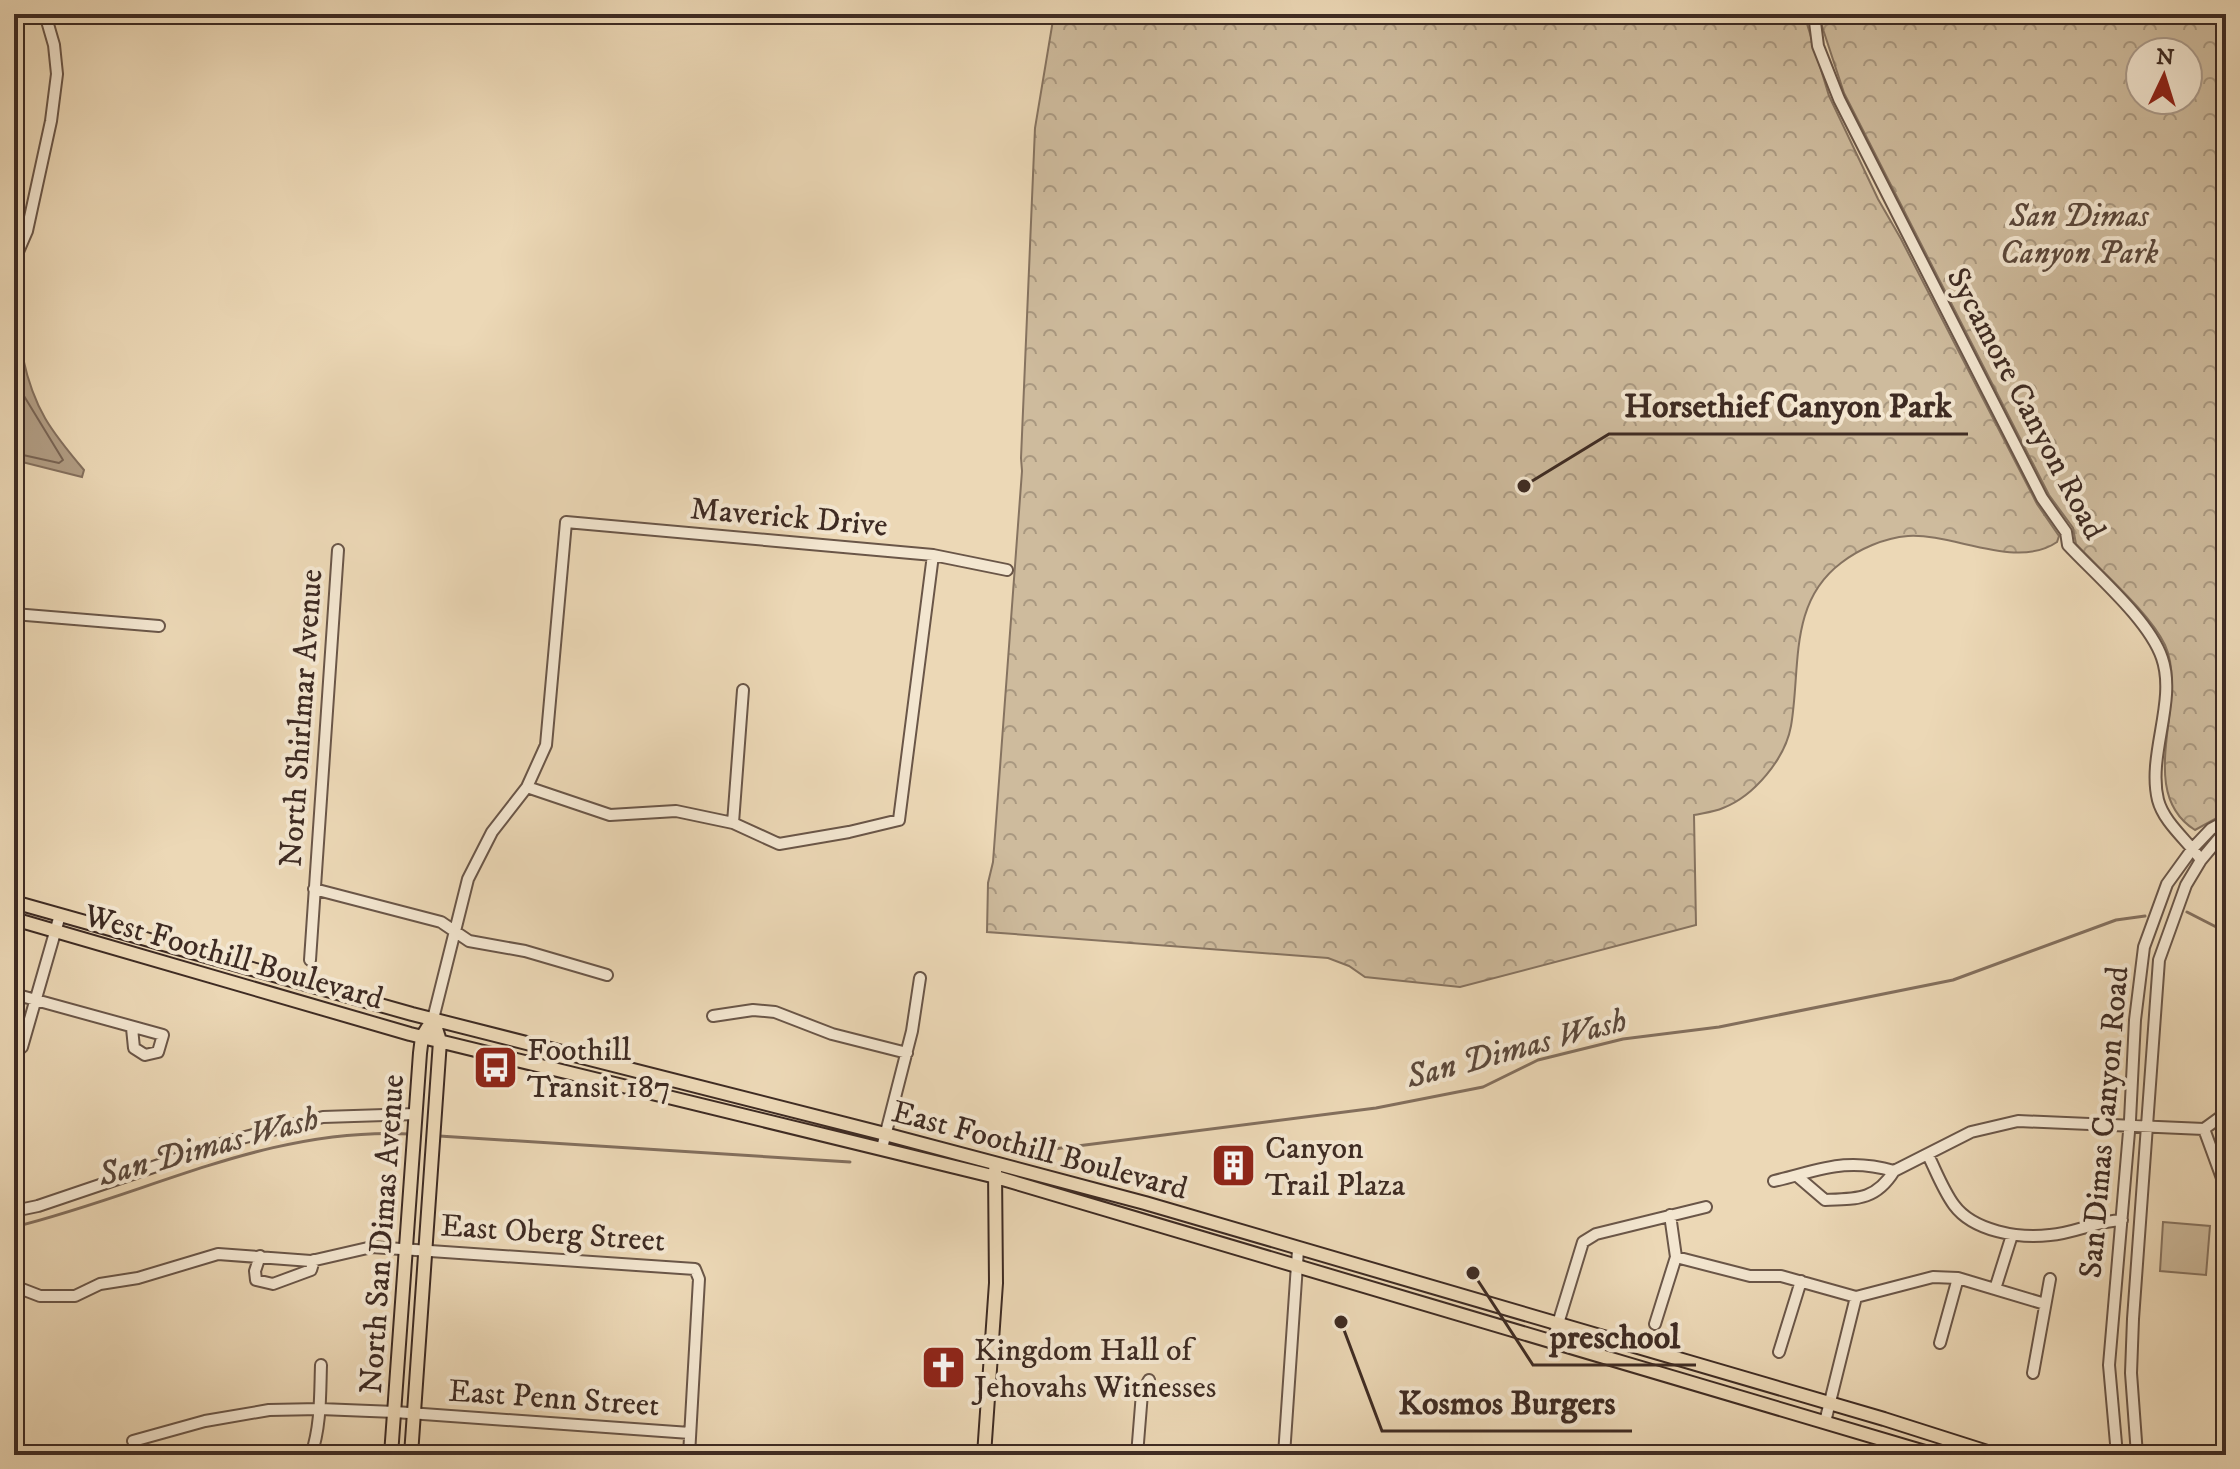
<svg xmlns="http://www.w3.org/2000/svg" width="2240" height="1469" font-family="'IM FELL DW Pica',serif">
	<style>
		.green { fill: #cebb9d; stroke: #867360; stroke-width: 2 }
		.park { fill: url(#park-crowns); stroke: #867360; stroke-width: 2; fill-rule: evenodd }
		.water { fill: #b19d84; stroke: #836f5d; stroke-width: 2 }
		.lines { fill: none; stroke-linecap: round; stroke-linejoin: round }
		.shore { stroke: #786454; stroke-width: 2 }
		.stream { stroke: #836f5d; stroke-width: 3 }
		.minor-casing { stroke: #6a5648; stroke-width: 14 }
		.major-casing { stroke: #3e2b23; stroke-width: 16 }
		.minor { stroke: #f3e6d0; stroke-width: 10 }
		.major { stroke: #ecd8b6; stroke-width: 12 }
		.labels { text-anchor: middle; stroke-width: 8; stroke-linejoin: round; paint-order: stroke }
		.park-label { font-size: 32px; font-style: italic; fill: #5b483b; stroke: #f3e6d0 }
		.street-label { font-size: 32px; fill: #3e2b23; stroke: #f3e6d0 }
		.poi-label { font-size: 32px; fill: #3e2b23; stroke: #f3e6d0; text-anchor: start }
		.water-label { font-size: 34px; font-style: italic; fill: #5b483b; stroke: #f3e6d0 }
		.leader { fill: none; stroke: #3e2b23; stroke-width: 3 }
		.callout-dot { fill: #3e2b23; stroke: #f3e6d0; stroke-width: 3 }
		.callout-label { font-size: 34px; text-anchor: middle; font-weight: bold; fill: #3e2b23; stroke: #f3e6d0; stroke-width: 8; stroke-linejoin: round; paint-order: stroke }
	</style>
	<defs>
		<pattern id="park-crowns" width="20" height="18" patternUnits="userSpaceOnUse" patternTransform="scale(2)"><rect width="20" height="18" fill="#cebb9d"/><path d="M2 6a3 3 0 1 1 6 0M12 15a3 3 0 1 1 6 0" fill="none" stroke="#a99880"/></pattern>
	</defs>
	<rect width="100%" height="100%" fill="#ecd8b6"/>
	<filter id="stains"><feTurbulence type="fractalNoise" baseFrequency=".0025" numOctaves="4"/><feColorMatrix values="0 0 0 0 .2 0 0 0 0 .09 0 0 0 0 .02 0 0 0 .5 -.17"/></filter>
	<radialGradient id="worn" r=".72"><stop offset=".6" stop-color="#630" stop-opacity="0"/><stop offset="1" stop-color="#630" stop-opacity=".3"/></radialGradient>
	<path class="green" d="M2163,1222L2210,1226L2206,1275L2160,1271Z"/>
	<path class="park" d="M1054,14H1804L1829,96L1878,199L1901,239L2037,504L2059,536L2057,542C2017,570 1953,533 1908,536C1884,538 1859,549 1841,563C1788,603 1801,668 1791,726C1785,759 1754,796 1723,808C1714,812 1703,813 1694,815L1696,925L1460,987L1365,977L1349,966L1328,958L987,932L988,883L993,862L1022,471L1021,458L1035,128Z
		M1818,14H2226V813L2195,830C2133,791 2190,699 2165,645C2149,612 2102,572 2076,544L2073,528L2049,495L1844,93ZM2140,52H2188V100H2140Z"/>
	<path class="water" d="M14,354L23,358C34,409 51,431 84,470L82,477L14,460Z"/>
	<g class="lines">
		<path class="shore" d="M14,362L24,396L63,460L59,463L14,453"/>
		<path class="stream" d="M2187,912L2226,932
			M439,1136L850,1162
			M1030,1152L1376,1108L1483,1087L1538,1060L1623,1039L1719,1027L1953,980L2116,920L2145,916
			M14,1227C149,1194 269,1126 411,1134"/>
		<defs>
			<path id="minor" d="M1814,14L1818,46L1839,99L2042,498L2066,532L2068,545C2096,575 2149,620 2162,658C2177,701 2147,755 2158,800C2164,823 2188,841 2201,860
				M14,261L27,231L51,121L57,74L54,45L45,14
				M14,614L159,626
				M527,787L610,815L676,811L733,823L779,844L849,832L899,820L933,555
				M733,823L743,690
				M314,889L441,922L469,941L525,951L607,975
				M310,960L338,550
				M14,994L163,1035L158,1052L145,1055L134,1048L132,1028
				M713,1016L753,1010L775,1012L832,1034L907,1053
				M433,1019L468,879L492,832L527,787L546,745L566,522L933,555L1007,570
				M14,1052L22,1047L60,915
				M2204,1129L2226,1189
				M882,1148L912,1031L920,978
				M1928,1155C1936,1171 1943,1190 1954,1205C1973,1231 2019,1239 2050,1235C2075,1233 2096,1221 2122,1220
				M1797,1176L1825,1200C1857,1199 1876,1200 1894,1171
				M1774,1181C1821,1170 1845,1157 1894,1171L1971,1132L2018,1121L2204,1129L2226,1113
				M14,1211L38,1206L230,1141L323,1117L416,1114
				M260,1256L255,1271L256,1280L273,1284L311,1270L314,1260
				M1676,1257L1750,1276H1781L1856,1297L1933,1277L1958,1278L2045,1304
				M14,1286L40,1296H75L100,1284L138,1278L218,1254L311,1261L372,1247L695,1269L699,1279L689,1455
				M1995,1289L2012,1235
				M1655,1324L1676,1257L1670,1215
				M1553,1340L1583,1242L1596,1234L1706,1207
				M1940,1343L1958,1278
				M1779,1352L1801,1281
				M2033,1373L2050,1279
				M1825,1422L1856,1297
				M133,1441L205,1421L269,1410L320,1409L395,1412L690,1433
				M311,1455C321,1426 320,1395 321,1365
				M1137,1455L1142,1393L1149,1380
				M1284,1455L1298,1250
				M2117,1455L2109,1365L2130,1120L2135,1020L2144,947L2167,884L2193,848L2211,829L2226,821
				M2137,1455L2131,1373L2133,1319L2159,960L2186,885L2201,860L2226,830"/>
			<path id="major" d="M14,902L412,1014L885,1134L1145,1203L1884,1419L1997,1455
				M14,919L410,1034L996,1177L1935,1455
				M391,1455L420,1053L422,1037L433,1019
				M411,1455L440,1041L433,1019
				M984,1455L996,1283L995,1170"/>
		</defs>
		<use href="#minor" class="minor-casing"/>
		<use href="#major" class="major-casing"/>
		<use href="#minor" class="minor"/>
		<use href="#major" class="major"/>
	</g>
	<defs>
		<symbol id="bus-square" viewBox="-11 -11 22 22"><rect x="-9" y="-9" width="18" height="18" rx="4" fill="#8f2418" stroke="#f3e6d0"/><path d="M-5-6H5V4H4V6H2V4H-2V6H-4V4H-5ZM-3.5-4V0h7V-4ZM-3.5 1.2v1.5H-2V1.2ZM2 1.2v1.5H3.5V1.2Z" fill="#fff"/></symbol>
		<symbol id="building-square" viewBox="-11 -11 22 22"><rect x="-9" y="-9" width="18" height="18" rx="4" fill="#8f2418" stroke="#f3e6d0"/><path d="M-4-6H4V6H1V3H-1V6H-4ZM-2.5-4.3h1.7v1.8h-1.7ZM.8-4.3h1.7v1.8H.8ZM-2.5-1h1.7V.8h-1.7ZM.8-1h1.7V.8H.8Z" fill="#fff"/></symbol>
		<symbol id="church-square" viewBox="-11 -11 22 22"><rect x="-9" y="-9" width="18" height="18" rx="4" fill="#8f2418" stroke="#f3e6d0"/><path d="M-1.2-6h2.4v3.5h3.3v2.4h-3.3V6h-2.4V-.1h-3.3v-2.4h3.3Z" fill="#fff"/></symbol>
	</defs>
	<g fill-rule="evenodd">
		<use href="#bus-square" x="470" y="1042" width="51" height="51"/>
		<use href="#building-square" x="1208" y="1140" width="51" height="51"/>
		<use href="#church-square" x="918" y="1342" width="51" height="51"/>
	</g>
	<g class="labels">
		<g class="park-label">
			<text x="2079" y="226">San Dimas<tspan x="2079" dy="37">Canyon Park</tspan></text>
		</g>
		<g class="street-label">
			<text transform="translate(2027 403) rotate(62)" y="11">Sycamore Canyon Road</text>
			<text transform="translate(789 516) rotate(5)" y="11">Maverick Drive</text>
			<text transform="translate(300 718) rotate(-86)" y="11">North Shirlmar Avenue</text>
			<text transform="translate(234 956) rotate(16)" y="11">West Foothill Boulevard</text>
			<text transform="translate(2103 1122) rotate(-85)" y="11">San Dimas Canyon Road</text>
			<text transform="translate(1040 1149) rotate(15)" y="11">East Foothill Boulevard</text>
			<text transform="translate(553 1232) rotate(4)" y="11">East Oberg Street</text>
			<text transform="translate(381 1234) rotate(-86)" y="11">North San Dimas Avenue</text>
			<text transform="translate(554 1397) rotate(4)" y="11">East Penn Street</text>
		</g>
		<g class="poi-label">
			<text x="527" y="1060">Foothill<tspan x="527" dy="37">Transit 187</tspan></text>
			<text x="1265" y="1158">Canyon<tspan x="1265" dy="37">Trail Plaza</tspan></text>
			<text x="974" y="1360">Kingdom Hall of<tspan x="974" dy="37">Jehovahs Witnesses</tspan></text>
		</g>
		<g class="water-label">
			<text transform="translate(1516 1047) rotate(-15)" y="12">San Dimas Wash</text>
			<text transform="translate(208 1145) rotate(-15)" y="12">San Dimas Wash</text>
		</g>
	</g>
	<path class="leader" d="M1524 486L1609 434H1968M1473 1273L1533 1365H1696M1341 1322L1382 1431H1632"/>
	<g class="callout-dot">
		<circle cx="1524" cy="486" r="8"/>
		<circle cx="1473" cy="1273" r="8"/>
		<circle cx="1341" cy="1322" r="8"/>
	</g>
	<g class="callout-label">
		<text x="1788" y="417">Horsethief Canyon Park</text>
		<text x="1615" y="1348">preschool</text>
		<text x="1507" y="1414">Kosmos Burgers</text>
	</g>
	<rect width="2240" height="1469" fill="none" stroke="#ecd8b6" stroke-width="48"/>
	<rect x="16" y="16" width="2208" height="1437" fill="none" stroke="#3e2b23" stroke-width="4"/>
	<rect x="24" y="24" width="2192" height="1421" fill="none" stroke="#3e2b23" stroke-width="2"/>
	<g transform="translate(2164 76) rotate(4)"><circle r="38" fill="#f3e6d0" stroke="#ab9b8b" stroke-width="2"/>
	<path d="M0-6L14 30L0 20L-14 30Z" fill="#8f2418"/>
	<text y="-12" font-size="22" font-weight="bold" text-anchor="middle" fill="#3e2b23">N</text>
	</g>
	<rect width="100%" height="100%" filter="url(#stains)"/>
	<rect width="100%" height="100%" fill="url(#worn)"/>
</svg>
